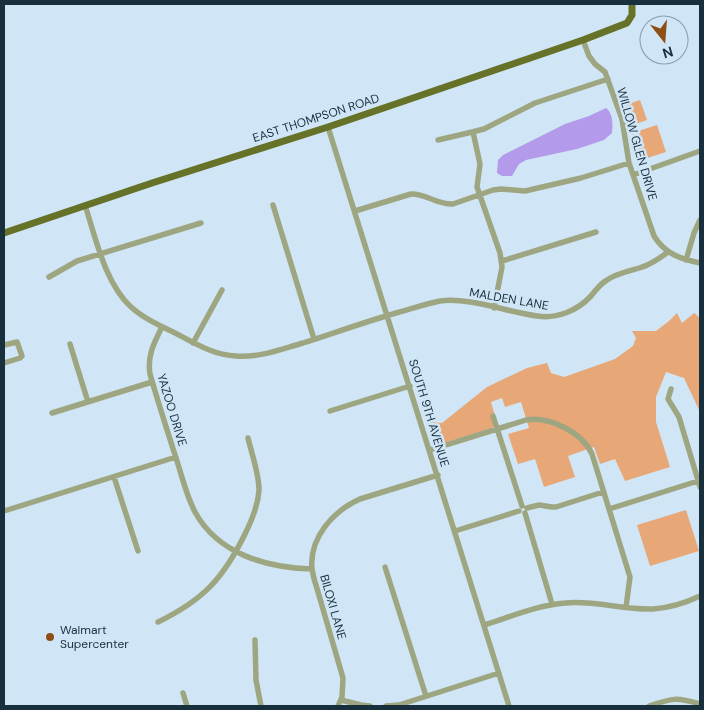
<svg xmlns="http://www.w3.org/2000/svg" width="704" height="710" font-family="'DM Sans',sans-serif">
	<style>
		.green { fill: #e7a777 }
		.water { fill: #b39aea }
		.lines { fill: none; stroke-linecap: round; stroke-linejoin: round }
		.minor { stroke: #9ea681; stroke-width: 5.5 }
		.major { stroke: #667228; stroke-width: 7 }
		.poi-dot { fill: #8e4f15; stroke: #d0e6f6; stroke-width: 2 }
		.labels { text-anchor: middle; stroke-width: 5; stroke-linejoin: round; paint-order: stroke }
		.street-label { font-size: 12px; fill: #182f3e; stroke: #d0e6f6 }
		.poi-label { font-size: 12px; fill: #182f3e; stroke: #d0e6f6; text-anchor: start }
	</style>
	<rect width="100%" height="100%" fill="#d0e6f6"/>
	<path class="green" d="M640,100L647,120L633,125L626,105Z
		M657,125L666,152L641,160L632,133Z
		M677,313L682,323L694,313L698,316L700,321V412L684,378L666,372L656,397V422L670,467L625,481L615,459L600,464L594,447L568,456L575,477L544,487L535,459L518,464L508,434L529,428L521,402L505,407L502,398L491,402L498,426L444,443L435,442L428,422L442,423L487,387L527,368L547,363L551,373L564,377L615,359L633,346L636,338L632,331H656L669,321Z
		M686,510L699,551L650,566L637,525Z"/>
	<path class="water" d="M606,108C613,113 613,125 612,133L604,140L577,149L526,160L519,164L512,176H502L497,173L498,160L503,155L565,124L589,116Z"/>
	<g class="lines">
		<path class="minor" d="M583,40L589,56L595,64L605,72L622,119L629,163L654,236C665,254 681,259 700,263
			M328,127L509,706
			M473,132L480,164L477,187L500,253L502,267L494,308
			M438,140L468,133L484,129L535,103L608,79
			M633,175L700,151
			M85,205C96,239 105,283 131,307C144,319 161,326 177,334C196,344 214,355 236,356C259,358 281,349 303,343C334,333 365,322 396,313C411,309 425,304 440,301C469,297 507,312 537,316C557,319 577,311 591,296C596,290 600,284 607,280C617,273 631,271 642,267C652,264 660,258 668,252
			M273,205L314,339
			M355,211L411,194C425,193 437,205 453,204L493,190L501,189L525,191L581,178L629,163
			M686,260L694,233L700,220
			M502,261L596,232
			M49,277L77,261L201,223
			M162,327C154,343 147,356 150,374C158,402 167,430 176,458C182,476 186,495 195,512C218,554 267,568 312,569
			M193,343L222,290
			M70,344L88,402
			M4,345L17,342L22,356L20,358L4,363
			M671,389L668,399L679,417L700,487
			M330,411L410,386
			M52,413L152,382
			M493,416L522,506
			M430,450L526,420C549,416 582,432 592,454L630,577L626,607
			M114,477L138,551
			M527,508L539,505L552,507H556L603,492
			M609,509L698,481
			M4,511L176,457
			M525,513L552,604
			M455,531L519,511
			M385,567L426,696
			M158,622C203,600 223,579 245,534C252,520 258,506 259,490C259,473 252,455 248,438
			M484,625C510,617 538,605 565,603C594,600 623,610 653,609C669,608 685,603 700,596
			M255,640L256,680L261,706
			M183,693L187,706
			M341,700L361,705L370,706
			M338,706L342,697L343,678L316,585C314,580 313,574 312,569C309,538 333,511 360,499L438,475
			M386,706L399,705L499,673
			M649,706C673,698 676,697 700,704"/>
		<path class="major" d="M4,233L152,183L328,127L583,40L627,23L632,15V4"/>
	</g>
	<circle class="poi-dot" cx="50" cy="637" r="5"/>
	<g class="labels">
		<g class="street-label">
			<text transform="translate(316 118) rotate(-18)" y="4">EAST THOMPSON ROAD</text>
			<text transform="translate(637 144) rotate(74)" y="4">WILLOW GLEN DRIVE</text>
			<text transform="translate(509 299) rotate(10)" y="4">MALDEN LANE</text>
			<text transform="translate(172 410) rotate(73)" y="4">YAZOO DRIVE</text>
			<text transform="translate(429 413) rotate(73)" y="4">SOUTH 9TH AVENUE</text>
			<text transform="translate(333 607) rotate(74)" y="4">BILOXI LANE</text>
		</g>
		<g class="poi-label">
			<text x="60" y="634">Walmart<tspan x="60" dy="14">Supercenter</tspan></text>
		</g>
	</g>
	<rect width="704" height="710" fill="none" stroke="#182f3e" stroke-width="10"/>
	<g transform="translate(664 40) rotate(163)"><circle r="24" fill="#d0e6f6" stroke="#869dac"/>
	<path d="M0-4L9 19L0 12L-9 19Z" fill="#8e4f15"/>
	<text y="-8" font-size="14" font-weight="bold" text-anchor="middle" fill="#182f3e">N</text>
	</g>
</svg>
